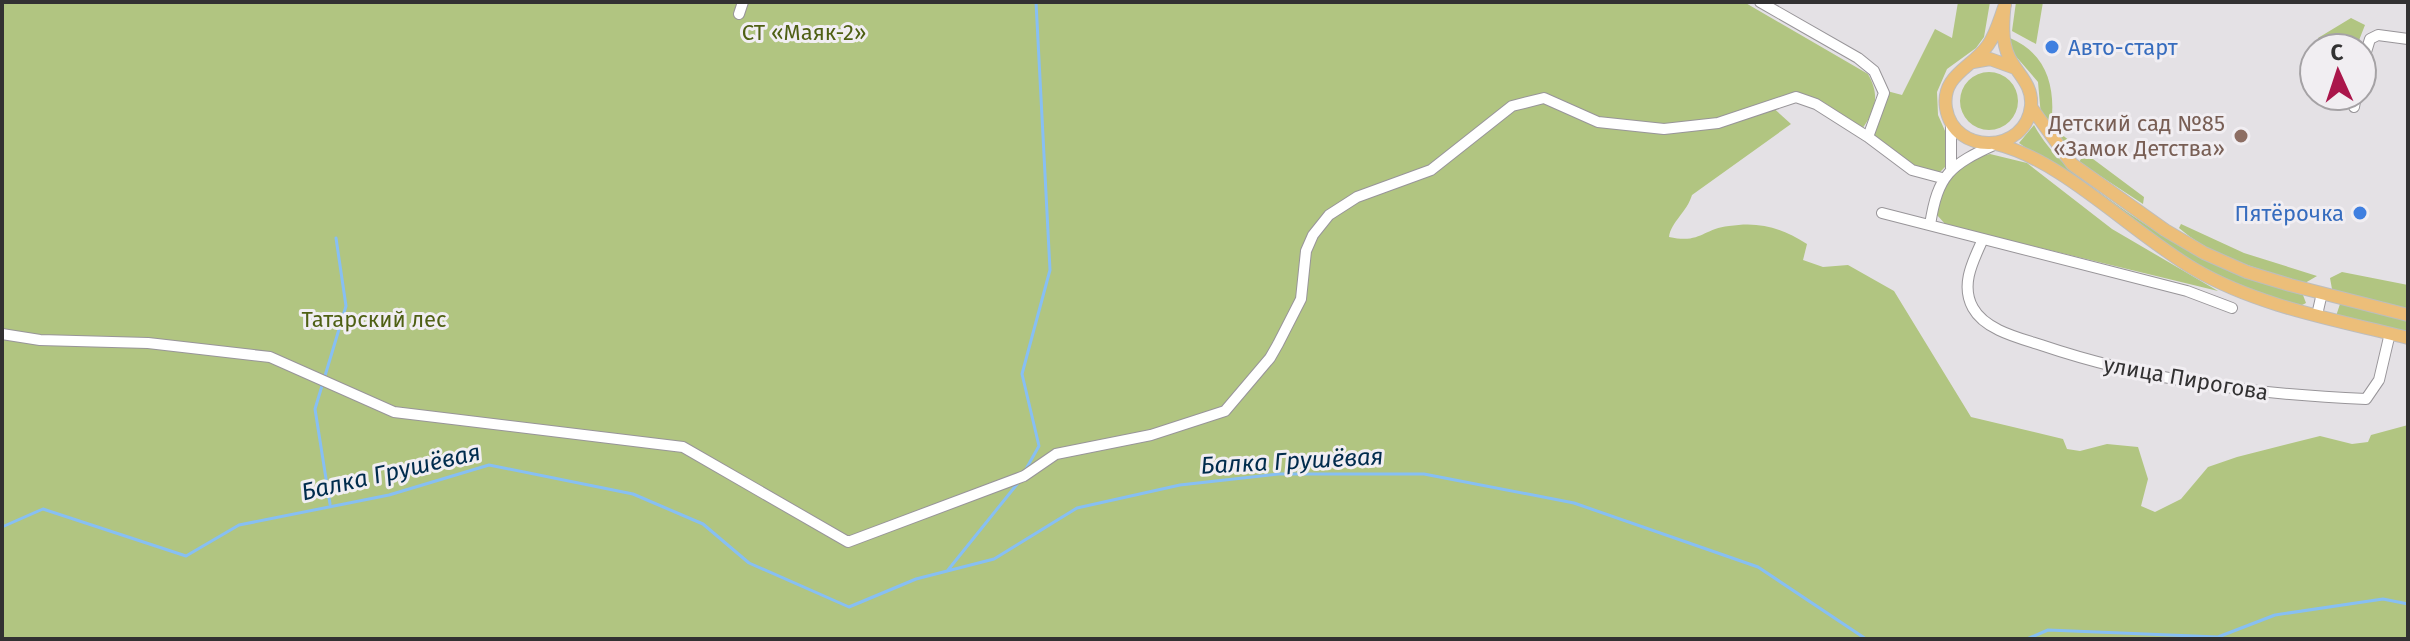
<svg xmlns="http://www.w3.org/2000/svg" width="2410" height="641" font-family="'Fira Sans',sans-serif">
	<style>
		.green { fill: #b1c581 }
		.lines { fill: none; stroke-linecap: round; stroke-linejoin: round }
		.stream { stroke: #87bff3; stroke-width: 3 }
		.minor-casing { stroke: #989599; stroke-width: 12 }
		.major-casing { stroke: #bdbdbd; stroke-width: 14 }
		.minor { stroke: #fff; stroke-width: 10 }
		.major { stroke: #ecbe79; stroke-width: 12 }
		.shop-dot { fill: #3f7fe0; stroke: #f1eef2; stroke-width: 3 }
		.education-dot { fill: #8d6e63; stroke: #f1eef2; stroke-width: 3 }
		.labels { text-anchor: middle; stroke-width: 6; stroke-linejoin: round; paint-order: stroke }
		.park-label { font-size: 22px; fill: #4f6014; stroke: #f1eef2 }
		.shop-label { font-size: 22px; fill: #366cbe; stroke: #f1eef2; text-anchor: start }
		.education-label { font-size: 22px; fill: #785e54; stroke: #f1eef2; text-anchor: end }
		.street-label { font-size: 22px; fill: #323132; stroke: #f1eef2 }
		.water-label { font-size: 24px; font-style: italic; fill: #002c4d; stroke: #f1eef2 }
	</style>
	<rect width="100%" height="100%" fill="#e4e1e5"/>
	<path class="green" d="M2,2H1744L1868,74C1880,95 1876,110 1862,129C1828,107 1811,81 1768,103L1791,124L1692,195C1687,212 1671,222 1669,237C1701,244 1702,229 1729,226C1760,221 1781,228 1807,244L1803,260L1823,267L1848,265L1894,291L1971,417L2063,439L2067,449L2080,451L2107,444L2138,447L2148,479L2141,506L2155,512L2181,499L2208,467L2237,457L2320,436L2352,444L2368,442L2371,435L2408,425V639H2Z
		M1958,2H1990L1984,37L1976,48L1947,69L1937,92L1938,115L1949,140L1948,164L1939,173L1920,172L1873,136L1887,91L1902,95L1935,29L1952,38Z
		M2016,2H2043L2036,44L2012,31Z
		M2351,18L2365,25L2356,48H2318V38Z
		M2010,38C2048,54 2056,89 2051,126L2080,149L2073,157L2041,116L2038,82L2013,53Z
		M1960 101a29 29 0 1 1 58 0a29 29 0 1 1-58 0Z
		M2034,125C2051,156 2075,174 2102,194C2168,243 2224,273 2303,295L2306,303L2300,306L2251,292L2194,265L2019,143Z
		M2085,153L2144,197L2143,204L2079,162Z
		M1990,154L2027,163L2112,229L2218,291L1946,225L1937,215C1943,182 1957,161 1990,154Z
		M2181,224L2244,253L2317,276L2305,283C2260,269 2215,259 2179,228Z
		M2342,272L2408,285V311L2337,293L2332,289L2330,278Z
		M2340,304L2408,321V334L2336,316Z"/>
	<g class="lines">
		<path class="stream" d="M1026,469L1039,446L1022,374L1050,270L1036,2
			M330,504L315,409L346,306L336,238
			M2,527L43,509L186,556L239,525L389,495L489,465L633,494L703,524L749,563L849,607L916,579L994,559L1077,508L1180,485L1278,474H1424L1574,503L1758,567L1866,639
			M948,570L1018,483
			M2027,639L2048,630L2218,637L2275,615L2383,599L2408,604"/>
		<defs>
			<path id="minor" d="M1760,2L1858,58L1874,71L1884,93L1868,137L1912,170L1942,178
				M739,14L743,2
				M2362,65L2370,39L2378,35L2408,39
				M2354,107L2356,96
				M1951,123V168
				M1882,213L2187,291L2232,308
				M1930,225C1938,174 1950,165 1996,144
				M1983,239C1973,261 1960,285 1973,308C1985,330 2019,338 2041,345C2147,381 2255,394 2366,399L2379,380L2390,333
				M2317,315L2322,293
				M2,334L40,340L148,343L270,357L394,412L683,447L848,542L1024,476L1056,454L1151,435L1225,411L1270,358L1278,344L1301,299L1306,251L1313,235L1329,215L1357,197L1431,170L1512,106L1544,98L1598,122L1664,129L1718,123L1796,97L1816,104L1868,137"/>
			<path id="major" d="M2005,5C2000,18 1996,34 1988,45C1972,68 1941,75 1946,108C1954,156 2026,154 2031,106C2033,84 2017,74 2009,57C2001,41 2003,19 2005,2
				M1973,62L1990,59L2015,68
				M2031,107L2072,164L2165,230L2204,253L2247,272L2290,285L2408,315
				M1996,144C2063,160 2132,233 2194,269C2259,307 2337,320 2408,338"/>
		</defs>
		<use href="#minor" class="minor-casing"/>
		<use href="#major" class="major-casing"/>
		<use href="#minor" class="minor"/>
		<use href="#major" class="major"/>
	</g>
	<g class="shop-dot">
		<circle cx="2052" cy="47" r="8"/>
		<circle cx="2360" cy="213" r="8"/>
	</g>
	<circle class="education-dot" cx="2241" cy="136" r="8"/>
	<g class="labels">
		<g class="park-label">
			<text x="804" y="40">СТ «Маяк-2»</text>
			<text x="374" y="327">Татарский лес</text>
		</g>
		<g class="shop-label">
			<text x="2068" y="55">Авто-старт</text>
			<text x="2344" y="221" text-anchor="end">Пятёрочка</text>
		</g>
		<g class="education-label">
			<text x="2225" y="131">Детский сад №85<tspan x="2225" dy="25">«Замок Детства»</tspan></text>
		</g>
		<g class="street-label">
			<text transform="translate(2186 378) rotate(10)" y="8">улица Пирогова</text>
		</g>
		<g class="water-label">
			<text transform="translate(1292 461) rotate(-3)" y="8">Балка Грушёвая</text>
			<text transform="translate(391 472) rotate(-13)" y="8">Балка Грушёвая</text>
		</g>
	</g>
	<rect width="2410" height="641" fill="none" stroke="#323132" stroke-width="8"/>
	<g transform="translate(2338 72) rotate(357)"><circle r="38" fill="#f1eef2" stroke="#a5a2a5" stroke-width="2"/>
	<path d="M0-6L14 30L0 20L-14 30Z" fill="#aa164b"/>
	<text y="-12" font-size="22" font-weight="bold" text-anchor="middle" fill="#323132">С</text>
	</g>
</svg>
